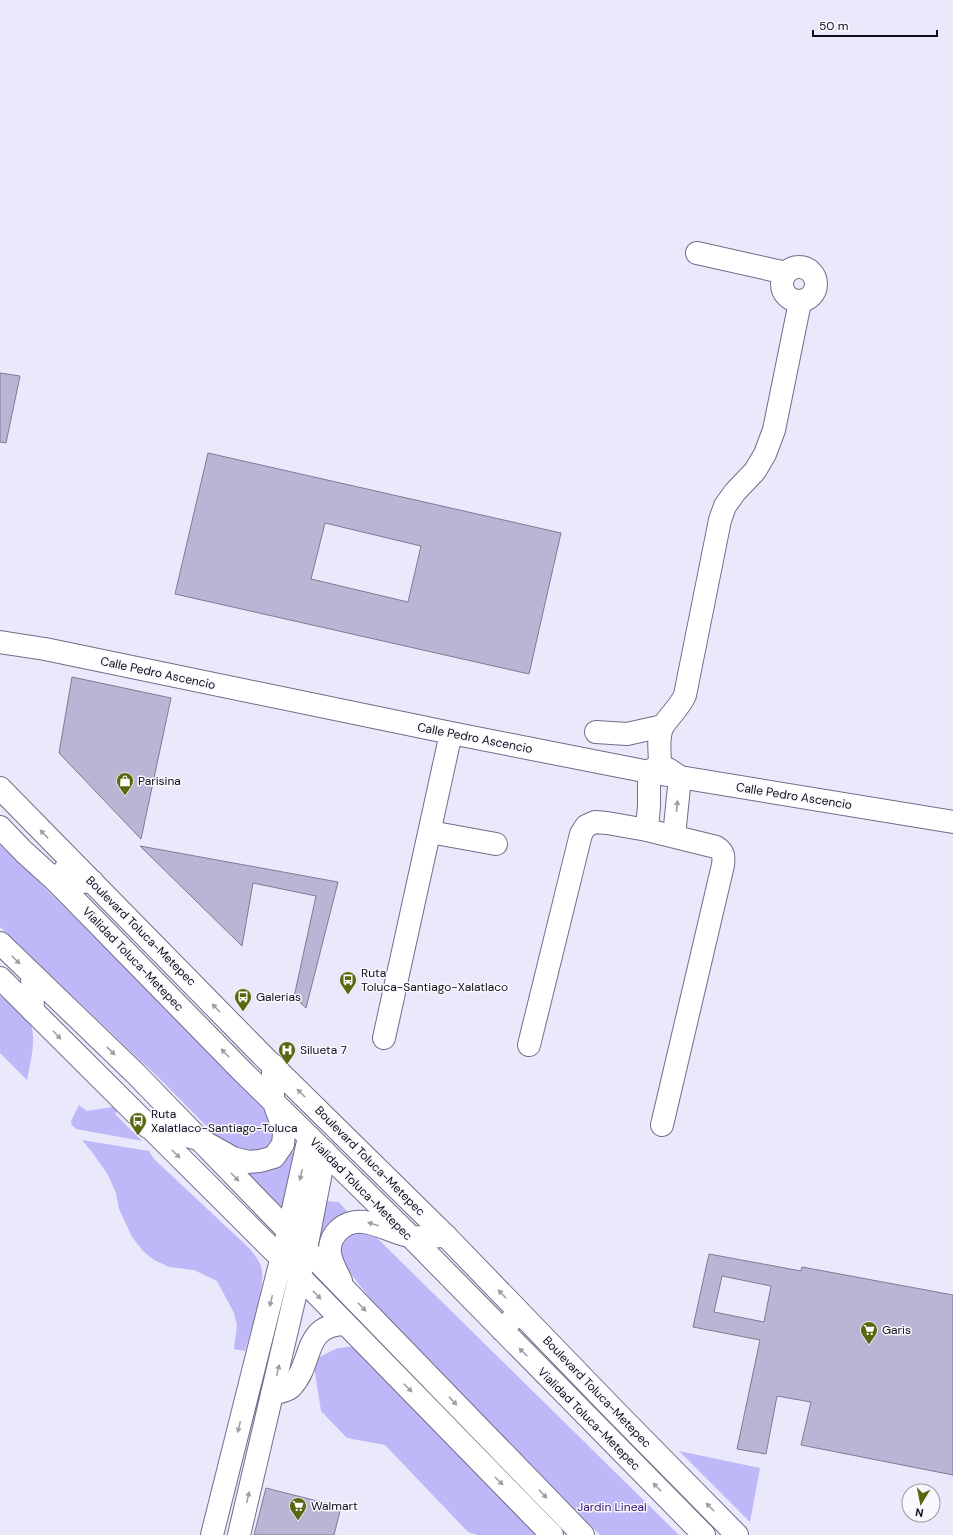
<svg xmlns="http://www.w3.org/2000/svg" width="953" height="1535" font-family="'DM Sans',sans-serif">
	<style>
		.green { fill: #beb8f8 }
		.building { fill: #b8b6d4; stroke: #7d7a97; fill-rule: evenodd }
		.lines { fill: none; stroke-linecap: round; stroke-linejoin: round }
		.minor-casing { stroke: #6f6d89; stroke-width: 24 }
		.major-casing { stroke: #6f6d89; stroke-width: 24 }
		.highway-casing { stroke: #6f6d89; stroke-width: 24 }
		.minor { stroke: #fff; stroke-width: 22 }
		.major { stroke: #fff; stroke-width: 22 }
		.highway { stroke: #fff; stroke-width: 22 }
		.oneway { fill: #9f9ea2 }
		.labels { text-anchor: middle; stroke-width: 3; stroke-linejoin: round; paint-order: stroke }
		.street-label { font-size: 12px; fill: #0e0d17; stroke: #f8f8fe }
		.poi-label { font-size: 12px; fill: #0e0d17; stroke: #f8f8fe; text-anchor: start }
		.park-label { font-size: 12px; fill: #311370; stroke: #f8f8fe }
	</style>
	<rect width="100%" height="100%" fill="#eae9fc"/>
	<path class="green" d="M0,843L260,1102L274,1123L276,1133L272,1143L263,1152L250,1155L217,1137L163,1082L0,927Z
		M0,996C10,1003 22,1010 29,1021C38,1034 30,1065 27,1080L0,1053Z
		M79,1105L87,1111L118,1106L120,1108L115,1114L142,1141L76,1129L72,1125L71,1121Z
		M82,1140L149,1151L154,1159L249,1248C253,1253 259,1260 261,1266C267,1283 250,1332 245,1351L234,1349L237,1325L234,1313L217,1281L194,1270L169,1267L154,1260L143,1251L132,1237L119,1209L116,1193L108,1175L92,1152Z
		M289,1145L294,1155L283,1208L280,1210L241,1172C273,1172 271,1171 289,1145Z
		M324,1201L339,1202L351,1216L328,1227L313,1247Z
		M356,1231L374,1235L679,1535H600L382,1314L344,1265L337,1253L340,1239Z
		M347,1347H354L543,1535H478L468,1532L385,1445L347,1438L321,1411L314,1366L319,1357L338,1348Z
		M679,1451L760,1468L750,1522Z"/>
	<path class="building" d="M0,373L20,376L6,443L0,442Z
		M208,453L561,533L529,674L175,594ZM325,523L421,546L408,602L311,579Z
		M72,677L171,698L141,839L59,753Z
		M140,846L338,882L306,1008L294,997L316,896L253,883L242,946Z
		M709,1254L801,1271L802,1267L953,1295V1475L801,1445L811,1402L777,1396L766,1454L737,1449L760,1340L693,1327ZM722,1276L771,1286L764,1322L714,1312Z
		M266,1488L341,1507L334,1535H254Z"/>
	<g class="lines">
		<defs>
			<path id="minor" d="M697,253L786,273
				M782 284a17 17 0 1 1 34 0a17 17 0 1 1-34 0Z
				M0,642L45,649L451,733L649,772L953,822
				M596,732L627,734L663,726
				M660,764C660,752 657,737 663,726C670,715 680,707 685,695L720,520L725,506L735,492L755,471L765,454L774,430L800,302
				M668,769L680,777L674,836
				M647,830L649,805V772L660,764
				M430,832L496,844
				M384,1038L451,733
				M529,1045L581,834L586,826L595,822L607,823L647,830L716,847C724,852 724,856 723,865L662,1125
				M212,1535L288,1232L309,1137
				M239,1535L306,1249L325,1152"/>
			<path id="major" d="M0,788L269,1062L446,1236L616,1412L737,1535
				M0,978L299,1276L552,1535
				M272,1394C279,1392 288,1391 292,1386C314,1362 302,1325 345,1324"/>
			<path id="highway" d="M0,827L24,852L56,881L241,1070L410,1236L704,1535
				M56,881L71,862
				M60,884L92,881
				M0,943L135,1073L583,1535
				M32,976L33,1011
				M148,1127L199,1139L233,1158L248,1162L260,1161L274,1157L283,1144L284,1134L282,1125L273,1100V1065
				M341,1281C338,1274 333,1266 331,1258C325,1237 344,1219 364,1222C379,1224 394,1233 409,1236C420,1239 434,1236 446,1236
				M502,1330L519,1312"/>
		</defs>
		<use href="#minor" class="minor-casing"/>
		<use href="#major" class="major-casing"/>
		<use href="#highway" class="highway-casing"/>
		<use href="#minor" class="minor"/>
		<use href="#major" class="major"/>
		<use href="#highway" class="highway"/>
	</g>
	<defs><path id="oneway-solid" d="M-6-.8H1V-3.2L6.5 0L1 3.2V.8H-6Z"/></defs>
	<g class="oneway">
		<use href="#oneway-solid" transform="translate(677 806) rotate(-85)"/>
		<use href="#oneway-solid" transform="translate(44 834) rotate(-134)"/>
		<use href="#oneway-solid" transform="translate(16 960) rotate(45)"/>
		<use href="#oneway-solid" transform="translate(216 1008) rotate(-134)"/>
		<use href="#oneway-solid" transform="translate(57 1035) rotate(46)"/>
		<use href="#oneway-solid" transform="translate(111 1051) rotate(44)"/>
		<use href="#oneway-solid" transform="translate(225 1053) rotate(-134)"/>
		<use href="#oneway-solid" transform="translate(301 1093) rotate(-135)"/>
		<use href="#oneway-solid" transform="translate(176 1154) rotate(45)"/>
		<use href="#oneway-solid" transform="translate(301 1175) rotate(102)"/>
		<use href="#oneway-solid" transform="translate(235 1177) rotate(46)"/>
		<use href="#oneway-solid" transform="translate(373 1224) rotate(-162)"/>
		<use href="#oneway-solid" transform="translate(502 1294) rotate(-134)"/>
		<use href="#oneway-solid" transform="translate(317 1295) rotate(46)"/>
		<use href="#oneway-solid" transform="translate(271 1301) rotate(104)"/>
		<use href="#oneway-solid" transform="translate(362 1307) rotate(46)"/>
		<use href="#oneway-solid" transform="translate(523 1352) rotate(-135)"/>
		<use href="#oneway-solid" transform="translate(278 1370) rotate(-77)"/>
		<use href="#oneway-solid" transform="translate(408 1388) rotate(45)"/>
		<use href="#oneway-solid" transform="translate(453 1401) rotate(46)"/>
		<use href="#oneway-solid" transform="translate(239 1427) rotate(104)"/>
		<use href="#oneway-solid" transform="translate(499 1481) rotate(45)"/>
		<use href="#oneway-solid" transform="translate(657 1487) rotate(-135)"/>
		<use href="#oneway-solid" transform="translate(543 1494) rotate(46)"/>
		<use href="#oneway-solid" transform="translate(248 1497) rotate(-77)"/>
		<use href="#oneway-solid" transform="translate(710 1507) rotate(-135)"/>
	</g>
	<defs>
		<symbol id="shop-pin" viewBox="-11 -11 22 30"><path d="M0 17L-7.5 6A9.5 9.5 0 1 1 7.5 6Z" fill="#59670e" stroke="#f8f8fe"/><path d="M-5-2.5h2.3a2.7 3.5 0 0 1 5.4 0H5L5.5 6h-11ZM-1.5-2.5h3a1.5 2.3 0 0 0-3 0Z" fill="#fff"/></symbol>
		<symbol id="bus-pin" viewBox="-11 -11 22 30"><path d="M0 17L-7.5 6A9.5 9.5 0 1 1 7.5 6Z" fill="#59670e" stroke="#f8f8fe"/><path d="M-5-6H5V4H4V6H2V4H-2V6H-4V4H-5ZM-3.5-4V0h7V-4ZM-3.5 1.2v1.5H-2V1.2ZM2 1.2v1.5H3.5V1.2Z" fill="#fff"/></symbol>
		<symbol id="hospital-pin" viewBox="-11 -11 22 30"><path d="M0 17L-7.5 6A9.5 9.5 0 1 1 7.5 6Z" fill="#59670e" stroke="#f8f8fe"/><path d="M-5-5h3v3.5h4V-5h3V5h-3V1.5h-4V5h-3Z" fill="#fff"/></symbol>
		<symbol id="supermarket-pin" viewBox="-11 -11 22 30"><path d="M0 17L-7.5 6A9.5 9.5 0 1 1 7.5 6Z" fill="#59670e" stroke="#f8f8fe"/><path d="M-6-5.5h2.5l.6 2H6L4.5 2H-2.5L-4.4-4H-6ZM-1.5 3.2a1.3 1.3 0 1 0 .1 0ZM3 3.2a1.3 1.3 0 1 0 .1 0Z" fill="#fff"/></symbol>
	</defs>
	<g fill-rule="evenodd">
		<use href="#shop-pin" x="115" y="771" width="20" height="27"/>
		<use href="#bus-pin" x="338" y="970" width="20" height="27"/>
		<use href="#bus-pin" x="233" y="987" width="20" height="27"/>
		<use href="#hospital-pin" x="277" y="1040" width="20" height="27"/>
		<use href="#bus-pin" x="128" y="1111" width="20" height="27"/>
		<use href="#supermarket-pin" x="859" y="1320" width="20" height="27"/>
		<use href="#supermarket-pin" x="288" y="1496" width="20" height="27"/>
	</g>
	<g class="labels">
		<g class="street-label">
			<text transform="translate(158 673) rotate(12)" y="4">Calle Pedro Ascencio</text>
			<text transform="translate(475 738) rotate(11)" y="4">Calle Pedro Ascencio</text>
			<text transform="translate(794 796) rotate(9)" y="4">Calle Pedro Ascencio</text>
			<text transform="translate(141 931) rotate(45)" y="4">Boulevard Toluca-Metepec</text>
			<text transform="translate(133 959) rotate(46)" y="4">Vialidad Toluca-Metepec</text>
			<text transform="translate(370 1161) rotate(45)" y="4">Boulevard Toluca-Metepec</text>
			<text transform="translate(361 1189) rotate(45)" y="4">Vialidad Toluca-Metepec</text>
			<text transform="translate(597 1392) rotate(46)" y="4">Boulevard Toluca-Metepec</text>
			<text transform="translate(589 1419) rotate(45)" y="4">Vialidad Toluca-Metepec</text>
		</g>
		<g class="poi-label">
			<text x="138" y="785">Parisina</text>
			<text x="361" y="977">Ruta<tspan x="361" dy="14">Toluca-Santiago-Xalatlaco</tspan></text>
			<text x="256" y="1001">Galerias</text>
			<text x="300" y="1054">Silueta 7</text>
			<text x="151" y="1118">Ruta<tspan x="151" dy="14">Xalatlaco-Santiago-Toluca</tspan></text>
			<text x="882" y="1334">Garis</text>
			<text x="311" y="1510">Walmart</text>
		</g>
		<g class="park-label">
			<text x="612" y="1511">Jardin Lineal</text>
		</g>
	</g>
	<g transform="translate(921 1503) rotate(190)"><circle r="19" fill="#f8f8fe" stroke="#9a9aa2"/>
	<path d="M0-3L7 15L0 10L-7 15Z" fill="#59670e"/>
	<text y="-6" font-size="11" font-weight="bold" text-anchor="middle" fill="#0e0d17">N</text>
	</g>
	<path d="M813 30v6h124v-6" fill="none" stroke="#0e0d17" stroke-width="2"/>
	<text x="819" y="30" font-size="12" fill="#0e0d17" stroke="#f8f8fe" stroke-width="3" paint-order="stroke">50 m</text>
</svg>
